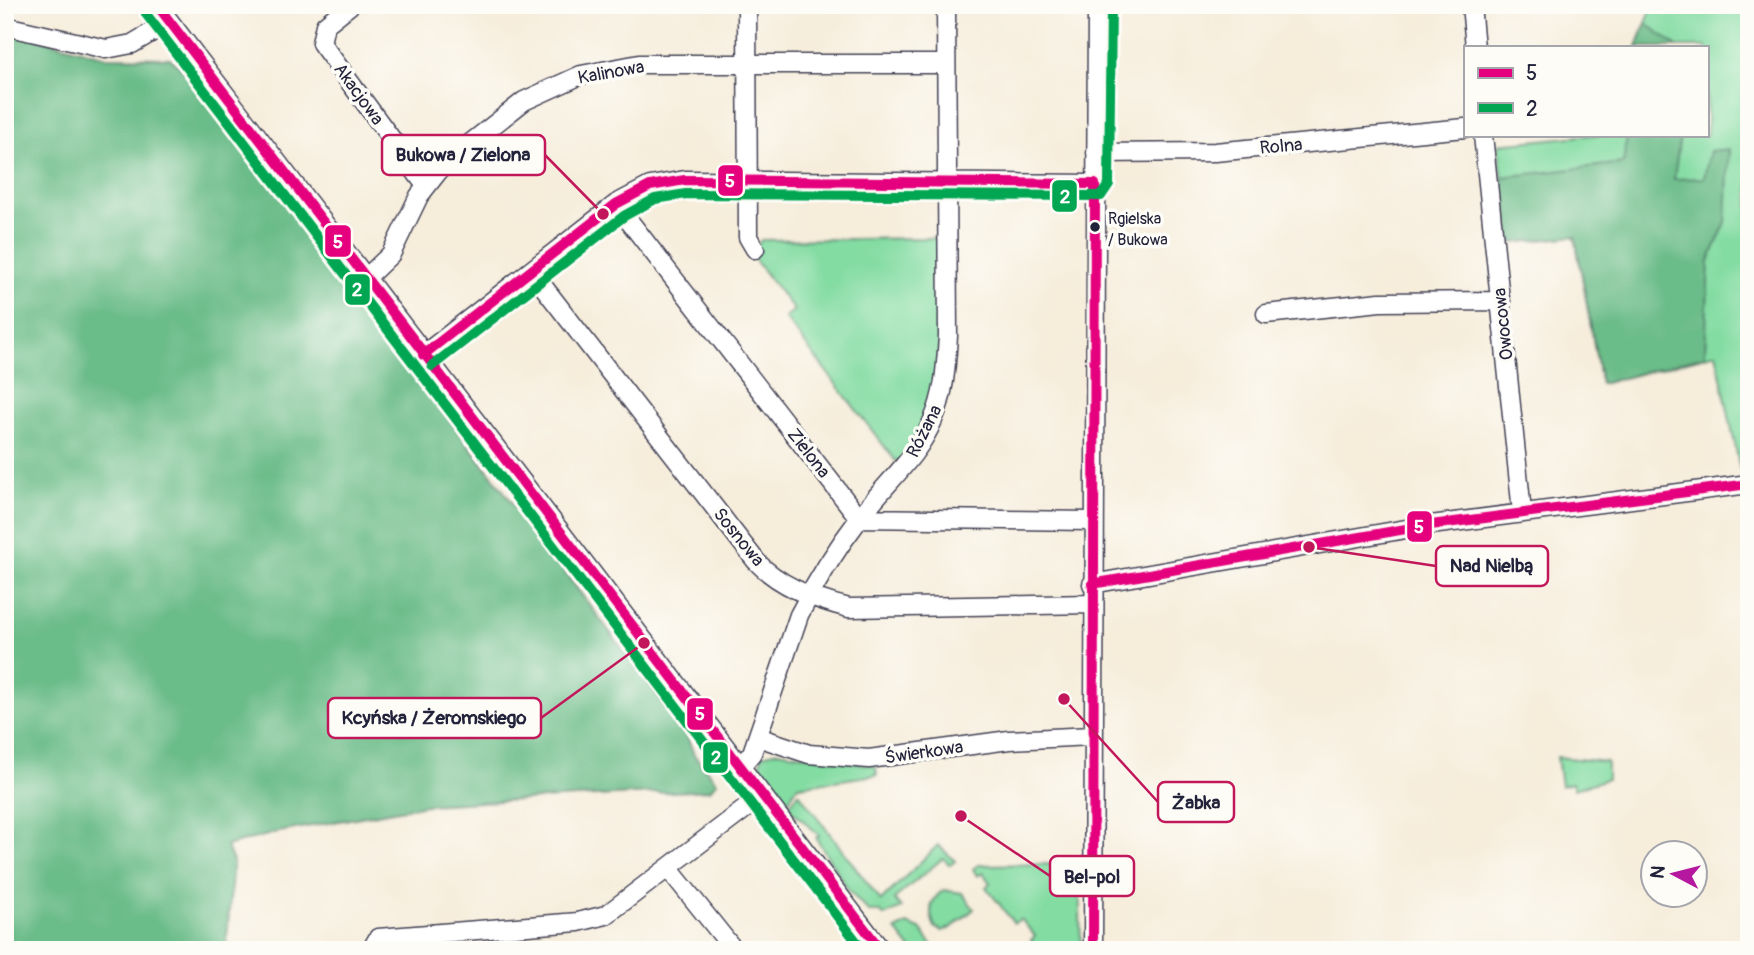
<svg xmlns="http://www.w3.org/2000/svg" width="1754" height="955" font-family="Pangolin,sans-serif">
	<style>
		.green { fill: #83dca2; stroke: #527f6e; stroke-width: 2 }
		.forest { fill: #6abc88; stroke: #466f62; stroke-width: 2 }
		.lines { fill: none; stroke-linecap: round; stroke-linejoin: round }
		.minor-casing { stroke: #424053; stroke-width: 21 }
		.minor { stroke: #fff; stroke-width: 18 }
		.bus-1-casing { stroke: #fdfcf7; stroke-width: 16 }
		.bus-2-casing { stroke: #fdfcf7; stroke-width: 16 }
		.bus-1 { stroke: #e5007d; stroke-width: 10 }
		.bus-2 { stroke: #00a651; stroke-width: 10 }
		.bus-dot { fill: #22223b; stroke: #fdfcf7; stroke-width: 2.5 }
		.labels { text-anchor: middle; stroke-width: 7; stroke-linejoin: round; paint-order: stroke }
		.bus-label { font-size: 16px; fill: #22223b; stroke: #fdfcf7; text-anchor: start }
		.street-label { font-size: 18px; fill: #22223b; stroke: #fdfcf7 }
		.leader { fill: none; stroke: #c2185b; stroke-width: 2.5 }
		.callout-dot { fill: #c2185b; stroke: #fdfcf7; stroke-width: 2.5 }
		.callout { fill: #fdfcf7; stroke: #c2185b; stroke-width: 2.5 }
		.callout-label { font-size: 19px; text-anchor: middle; font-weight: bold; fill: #22223b }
		.line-badge { stroke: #fdfcf7; stroke-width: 2.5 }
		.badge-label { font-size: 19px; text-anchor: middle; font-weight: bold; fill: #fff }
	</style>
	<rect width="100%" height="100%" fill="#fdfcf7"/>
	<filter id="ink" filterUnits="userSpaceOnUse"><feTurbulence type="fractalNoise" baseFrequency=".0143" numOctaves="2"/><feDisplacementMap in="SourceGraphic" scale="14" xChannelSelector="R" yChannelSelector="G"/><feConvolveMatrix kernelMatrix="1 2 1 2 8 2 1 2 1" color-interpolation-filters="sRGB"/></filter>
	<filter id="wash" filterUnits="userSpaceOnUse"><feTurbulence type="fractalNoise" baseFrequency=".00686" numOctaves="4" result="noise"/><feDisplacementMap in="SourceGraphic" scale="28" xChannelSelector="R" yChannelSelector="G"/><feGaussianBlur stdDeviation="1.57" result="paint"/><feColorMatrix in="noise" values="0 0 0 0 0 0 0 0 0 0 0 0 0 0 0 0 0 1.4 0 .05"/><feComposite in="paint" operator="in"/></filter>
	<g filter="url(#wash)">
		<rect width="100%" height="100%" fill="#f6eddb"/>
		<path class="green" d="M1653,5H1749V469H1740L1716,353L1601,384L1575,236L1511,243L1498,144L1591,135H1707V47H1637Z
			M941,238L943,344L928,414L898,464L785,318L794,310L751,255L761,240Z
			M778,751L876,766L877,775L798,786L786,804L759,770L762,755Z
			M1557,757L1607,762V779L1574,789L1572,783L1561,786Z
			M799,793L881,901L938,845L955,861L950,865L943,858L894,899L902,908L884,916L881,912H869L849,891L816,838L819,835L788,807Z
			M1067,864L1079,869L1081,950H1049L1045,944L1036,950L1031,940L1035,936L1021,919L1014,923L986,887L990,883L983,873L977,876L973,869L978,865Z
			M944,890L962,893L974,909L951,928L942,931L935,927C928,912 930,899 944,890Z
			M907,924L920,929L936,950H912L896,930Z"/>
		<path class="forest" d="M1646,23L1677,47H1637Z
			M5,30L107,57L170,58L193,79L686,733L694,755L717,782L710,790L426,805L279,832L226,846L233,861L226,950H5Z
			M1627,135H1680L1674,179L1704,178L1710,151L1729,149L1726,222L1709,261L1705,356L1601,384L1575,236L1511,243L1502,177L1623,163Z"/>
	</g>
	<g filter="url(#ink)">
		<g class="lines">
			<defs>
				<path id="minor" d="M157,5L881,950
					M350,5L325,25L321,43L426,186
					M747,5L748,237L755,249
					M1471,5L1475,47
					M5,26L106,49L132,44L169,22
					M1483,135L1522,512
					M1096,153L1215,152L1465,128
					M616,204L859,518L1093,521
					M532,272L756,561C779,586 817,600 849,608L1092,604
					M365,279L391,254L419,196L444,164L524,101L581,75L639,64H946
					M1266,314L1380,302L1501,301
					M423,355L616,204L650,186L685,180L1095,184
					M1092,584L1423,526L1749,484
					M758,737L809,754L869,759L1009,740L1092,736
					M739,768L752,753L799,615C816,582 836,549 859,519C883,485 917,459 933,420C945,393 946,365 948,336L946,5
					M669,869L734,950
					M371,950L378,938L578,922L606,915L762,796
					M1093,950L1097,5"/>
			</defs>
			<use href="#minor" class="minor-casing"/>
			<use href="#minor" class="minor"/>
			<defs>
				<path id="bus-1" d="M157,5L881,950
					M423,355L616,204L650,186L685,180L1095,184
					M1092,584L1423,526L1749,484
					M1093,950L1095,184"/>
				<path id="bus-2" d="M146,14L863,950
					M432,366L624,216L655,199L686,194L1101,196L1109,184L1111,5"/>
			</defs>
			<use href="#bus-1" class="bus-1-casing"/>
			<use href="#bus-2" class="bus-2-casing"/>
			<use href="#bus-1" class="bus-1"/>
			<use href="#bus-2" class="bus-2"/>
		</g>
	</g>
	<circle class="bus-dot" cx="1095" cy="227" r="6"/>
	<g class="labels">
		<g class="bus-label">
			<text x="1108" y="224">Rgielska<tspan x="1108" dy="21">/ Bukowa</tspan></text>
		</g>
		<g class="street-label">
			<text transform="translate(611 72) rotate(-10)" y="6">Kalinowa</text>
			<text transform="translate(359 94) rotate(54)" y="6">Akacjowa</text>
			<text transform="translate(1281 146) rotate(-5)" y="6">Rolna</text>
			<text transform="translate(1503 324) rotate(-96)" y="6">Owocowa</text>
			<text transform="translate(924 431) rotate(-63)" y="6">Różana</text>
			<text transform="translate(809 453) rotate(52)" y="6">Zielona</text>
			<text transform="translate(739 537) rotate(51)" y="6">Sosnowa</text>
			<text transform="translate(924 752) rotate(-8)" y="6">Świerkowa</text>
		</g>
	</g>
	<path class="leader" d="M603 214L545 155M1309 547L1436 566M644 643L541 718M1064 699L1158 802M961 816L1050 876"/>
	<g class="callout-dot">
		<circle cx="603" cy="214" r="7"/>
		<circle cx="1309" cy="547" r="7"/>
		<circle cx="644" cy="643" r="7"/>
		<circle cx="1064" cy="699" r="7"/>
		<circle cx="961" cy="816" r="7"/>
	</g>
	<g class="callout">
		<rect x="382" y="135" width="163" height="40" rx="7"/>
		<rect x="1436" y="546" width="112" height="40" rx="7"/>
		<rect x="328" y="698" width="213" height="40" rx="7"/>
		<rect x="1158" y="782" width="76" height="40" rx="7"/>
		<rect x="1050" y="856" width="84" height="40" rx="7"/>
	</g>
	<g class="callout-label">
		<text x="463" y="161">Bukowa / Zielona</text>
		<text x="1492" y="572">Nad Nielbą</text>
		<text x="434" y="724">Kcyńska / Żeromskiego</text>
		<text x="1196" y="809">Żabka</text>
		<text x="1092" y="883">Bel-pol</text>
	</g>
	<g class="line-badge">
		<rect x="717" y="164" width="27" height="33" rx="7" fill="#e5007d"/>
		<rect x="1051" y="179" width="27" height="34" rx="7" fill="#00a651"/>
		<rect x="324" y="224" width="28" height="34" rx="7" fill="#e5007d"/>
		<rect x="344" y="273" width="27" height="33" rx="7" fill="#00a651"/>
		<rect x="1406" y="510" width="27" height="33" rx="7" fill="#e5007d"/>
		<rect x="686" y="697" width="28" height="34" rx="7" fill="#e5007d"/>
		<rect x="702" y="741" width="27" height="33" rx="7" fill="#00a651"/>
	</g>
	<g class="badge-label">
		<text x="730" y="187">5</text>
		<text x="1065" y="203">2</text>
		<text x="338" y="248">5</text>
		<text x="357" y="296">2</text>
		<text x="1419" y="533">5</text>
		<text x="700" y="720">5</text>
		<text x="716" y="764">2</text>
	</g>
	<rect width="1754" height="955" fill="none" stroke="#fdfcf7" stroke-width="28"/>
	<rect x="1464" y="46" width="245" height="91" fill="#fdfcf7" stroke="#a5a5ac" stroke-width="2"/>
	<rect x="1478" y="68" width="35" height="10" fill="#e5007d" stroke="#a5a5ac" stroke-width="2"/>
	<text x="1526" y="80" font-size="21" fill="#22223b">5</text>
	<rect x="1478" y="103" width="35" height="10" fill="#00a651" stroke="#a5a5ac" stroke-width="2"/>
	<text x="1526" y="116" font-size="21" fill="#22223b">2</text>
	<g transform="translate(1674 874) rotate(277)"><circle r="33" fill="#fdfcf7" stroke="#a5a5ac" stroke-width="2"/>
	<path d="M0-5L12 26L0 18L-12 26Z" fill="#b5179e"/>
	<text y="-10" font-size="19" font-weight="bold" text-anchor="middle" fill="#22223b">N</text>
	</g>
</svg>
